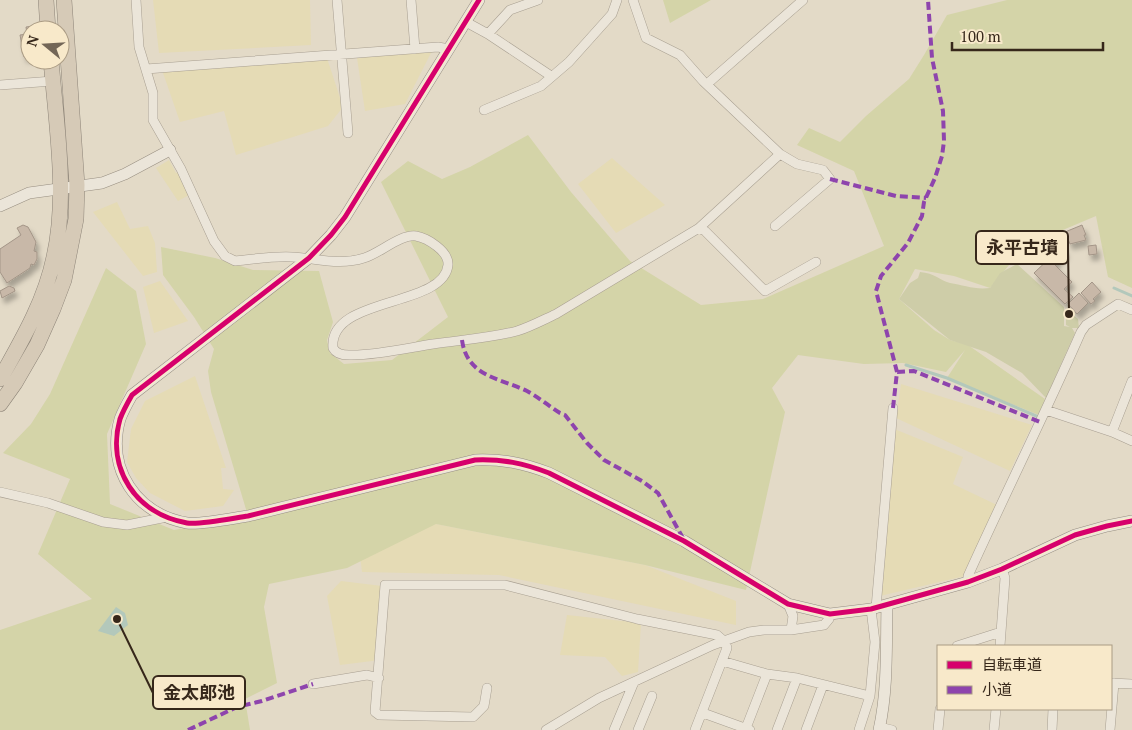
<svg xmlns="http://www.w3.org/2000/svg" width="1132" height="730" font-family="'PT Serif','Noto Sans JP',serif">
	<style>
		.farmland { fill: #e5dbb5 }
		.green { fill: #d4d4a8 }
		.cemetery { fill: #cecda8 }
		.water { fill: #b3c8bb }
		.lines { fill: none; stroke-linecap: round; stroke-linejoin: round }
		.stream { stroke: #b3c8bb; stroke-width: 3 }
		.building { fill: #c8b8a8; stroke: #a39587; filter: url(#shadow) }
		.street-casing { stroke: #a89f91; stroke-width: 10 }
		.secondary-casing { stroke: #978e81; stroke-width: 12 }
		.highway-casing { stroke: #8d8478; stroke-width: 16 }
		.street { stroke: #ebe5d9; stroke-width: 9 }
		.secondary { stroke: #ebe5d9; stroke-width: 11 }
		.highway { stroke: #d6cab7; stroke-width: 15 }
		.quiet { stroke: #8e44ad; stroke-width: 4; stroke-dasharray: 8 4; stroke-linecap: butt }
		.cycleway-casing { stroke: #f8e9ca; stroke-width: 8 }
		.cycleway { stroke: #d6006c; stroke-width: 5 }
		.leader { fill: none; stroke: #36271a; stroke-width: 2 }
		.callout-dot { fill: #36271a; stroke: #f8e9ca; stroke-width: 2 }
		.callout { fill: #f8e9ca; stroke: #36271a; stroke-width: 2 }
		.callout-label { font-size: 18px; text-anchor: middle; font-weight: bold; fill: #36271a }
	</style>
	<defs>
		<filter id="shadow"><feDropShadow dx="3" dy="5.5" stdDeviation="2.5" flood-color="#0004"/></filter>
	</defs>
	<rect width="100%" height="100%" fill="#e3dac7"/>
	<path class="farmland" d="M153,0H310L311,45L159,53Z
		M432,51L405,104L365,111L357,58Z
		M326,55L343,107L328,126L236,155L224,111L180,122L162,70Z
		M612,158L665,205L616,233L578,184Z
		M169,160L176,173L178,172L189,195L178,201L156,168Z
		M117,202L130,229L148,226L155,243L157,272L143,276L93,212Z
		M160,281L188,321L154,333L143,287Z
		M195,376L226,468H221L223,489L234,490L223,506L185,511L150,493L136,478L127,462L131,429L145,401Z
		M901,384L1032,425L1010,471L896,418Z
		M887,426L963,457L953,484L997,505L965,576L880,596Z
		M436,524L645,565L736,601V625L499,575L362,572L358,538Z
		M341,581L382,586L380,660L340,665L327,596Z
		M567,615L641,623L638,672L622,676L605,657L560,655Z"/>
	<path class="green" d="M663,0H711L670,23Z
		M1007,0H1132V288L1108,277L1096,216L1032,243L1014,259L990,288L954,276L915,269L899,299L934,330L950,340L968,345L1045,399L1039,415L947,378L965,350L946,372L903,363L864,364L798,355L772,388L785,412L746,590L645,565L436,524L347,568L269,584L264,607L277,683L245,699L250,730H0V630L92,599L38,554L70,479L3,453L31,424L50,394L106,268L136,291L146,344L107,434L110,504L174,530L248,516L211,392L208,371L214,349L194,317L163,275L161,247L215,258L253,270L319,271L333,322L327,340L330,353L344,364L392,360L448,317L381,182L408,161L442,179L470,167L528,135L571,192L630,261L701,305L763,299L884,246L854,171L797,145L809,128L840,142L866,116L909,79L924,55L947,15Z"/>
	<path class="cemetery" d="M1017,264L1064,307V326L1070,327L1066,325V309L1078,319L1079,328H1072L1075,333L1046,398L1022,373L986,352L950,340L899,299L910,283L918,278L920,272C935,273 939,280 950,283C963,285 975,290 990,288L1000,273Z"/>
	<path class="water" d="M116,607L125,613L128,625L114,636L98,631Z"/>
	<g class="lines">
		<path class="stream" d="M1114,288L1132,296
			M906,365L947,378L1041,418"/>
	</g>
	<path class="building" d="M34,26L35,30H30V56L24,57L20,35L27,34L26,27Z
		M23,225L28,227L36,242L34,251L37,252V259L34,265L31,264L30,268L7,283L0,272V249L21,235L17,228Z
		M1082,225L1086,235H1084L1086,240L1070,244L1065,232Z
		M1052,238L1066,252L1054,264L1072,282L1064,289L1073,297L1065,304L1034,273L1053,255L1044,246Z
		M1096,245L1097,254L1089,255L1088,246Z
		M1092,282L1101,292L1093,299L1095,301L1091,304L1081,293Z
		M9,286L14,288L15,291L2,298L0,291Z
		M1079,293L1088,303L1077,314L1068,304Z"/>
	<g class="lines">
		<defs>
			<path id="street" d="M136,0L139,47L153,93V120L181,169L214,241L225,256L235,261C254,259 273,256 292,257C316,258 339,266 364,258C379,254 400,234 416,236C427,238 449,251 448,265C444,308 328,296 333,348C336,354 342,355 349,355C374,356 408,348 433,344C461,340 490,338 517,331C530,327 543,320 556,314L699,228L780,154
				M337,0L348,133
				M411,0L415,49
				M633,0L646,38L680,55L703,81L780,154L797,164L823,170L830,179L775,226
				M466,22L488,34L551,76
				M488,34L510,10L538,0
				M146,69L438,47L449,49
				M707,84L803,0
				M0,85L53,81
				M484,110L541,86L569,62L612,14L617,0
				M699,228L705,231L765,291L816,262
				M1046,410L1112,432L1132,441
				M1112,432L1132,381
				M0,492L48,503L103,522L127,525L167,517
				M968,582V576C1005,494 1045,414 1081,332L1086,325L1118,304L1132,310
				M788,604L793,616L791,630
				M876,608L893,408
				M957,646L1001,632
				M1000,646L1005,578L1002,569
				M722,661L767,674L797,678L870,696L875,642L871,609
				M1111,683L1132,684
				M313,684L367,675L379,678
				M487,688L484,706L473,717L379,715L375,712L385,585H505L637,619L717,635L725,642L727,648L695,730
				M703,713L750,730
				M879,727L892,730
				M746,728L767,674
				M546,730L599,698L713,645L749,632L764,630H791L824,625L829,619L830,614
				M614,730L634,682
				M638,730L652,696
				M777,730L797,678
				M806,730L823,685
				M859,730L870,696
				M938,730L940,709
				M994,730L996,709
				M1052,730L1053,709
				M1110,730L1114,683"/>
			<path id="secondary" d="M479,0L345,217L331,235L309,258L132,395C128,402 123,411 120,419C106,469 136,514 187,523C200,525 234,518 248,516L475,460C503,459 523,463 549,473L684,541L788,604L830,614L871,609L968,582L1002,569L1075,535L1107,526L1132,521
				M0,206L29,193L102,183L125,174L170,150
				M879,730C888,689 886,647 887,605"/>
			<path id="highway" d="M46,0L48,30
				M0,379C22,340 45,301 54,257C68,197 56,122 51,60
				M0,404L15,383L37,345L53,309L64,280L76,219L77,185L64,0"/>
		</defs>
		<use href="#street" class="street-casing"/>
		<use href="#secondary" class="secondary-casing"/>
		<use href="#highway" class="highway-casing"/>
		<use href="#street" class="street"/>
		<use href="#secondary" class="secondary"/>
		<use href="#highway" class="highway"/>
		<path class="quiet" d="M830,179L896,196L926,198
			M462,340C467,377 500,378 527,391C538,397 549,406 560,413L565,415L587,443L604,460L642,481L658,493L684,540
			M897,372L914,371L1040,422
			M893,408L897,372L876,291L881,276L908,243L922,216L924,202L935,178L942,156L944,141L943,111L932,58L928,0
			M188,730L237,707L262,701L313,684"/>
		<defs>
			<path id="cycleway" d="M479,0L345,217L331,235L309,258L132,395C128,402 123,411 120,419C106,469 136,514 187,523C200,525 234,518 248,516L475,460C503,459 523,463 549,473L684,541L788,604L830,614L871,609L968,582L1002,569L1075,535L1107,526L1132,521"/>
		</defs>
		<use href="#cycleway" class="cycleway-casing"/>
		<use href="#cycleway" class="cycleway"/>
	</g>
	<path class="leader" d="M1069 314L1068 247M117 619L153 693"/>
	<g class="callout-dot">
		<circle cx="1069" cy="314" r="5"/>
		<circle cx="117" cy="619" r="5"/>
	</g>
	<g class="callout">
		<rect x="976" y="231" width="92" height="33" rx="5"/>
		<rect x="153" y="676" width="92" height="33" rx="5"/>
	</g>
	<g class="callout-label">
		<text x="1022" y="254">永平古墳</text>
		<text x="199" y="699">金太郎池</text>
	</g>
	<rect x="937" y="645" width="175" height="65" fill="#f8e9ca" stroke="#aa9b84"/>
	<rect x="947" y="661" width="25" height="8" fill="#d6006c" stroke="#aa9b84"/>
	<text x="982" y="670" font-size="15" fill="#36271a">自転車道</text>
	<rect x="947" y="686" width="25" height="8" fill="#8e44ad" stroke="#aa9b84"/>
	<text x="982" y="695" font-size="15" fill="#36271a">小道</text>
	<g transform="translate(45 45) rotate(288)"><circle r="24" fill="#f8e9ca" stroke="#aa9b84"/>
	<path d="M0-4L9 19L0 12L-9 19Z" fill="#736657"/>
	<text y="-8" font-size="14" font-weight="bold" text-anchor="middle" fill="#36271a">N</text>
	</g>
	<path d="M952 42v8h151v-8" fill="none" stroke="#36271a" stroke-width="2.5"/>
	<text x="960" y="42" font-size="15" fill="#36271a" stroke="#f8e9ca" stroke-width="4" paint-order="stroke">100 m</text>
</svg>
